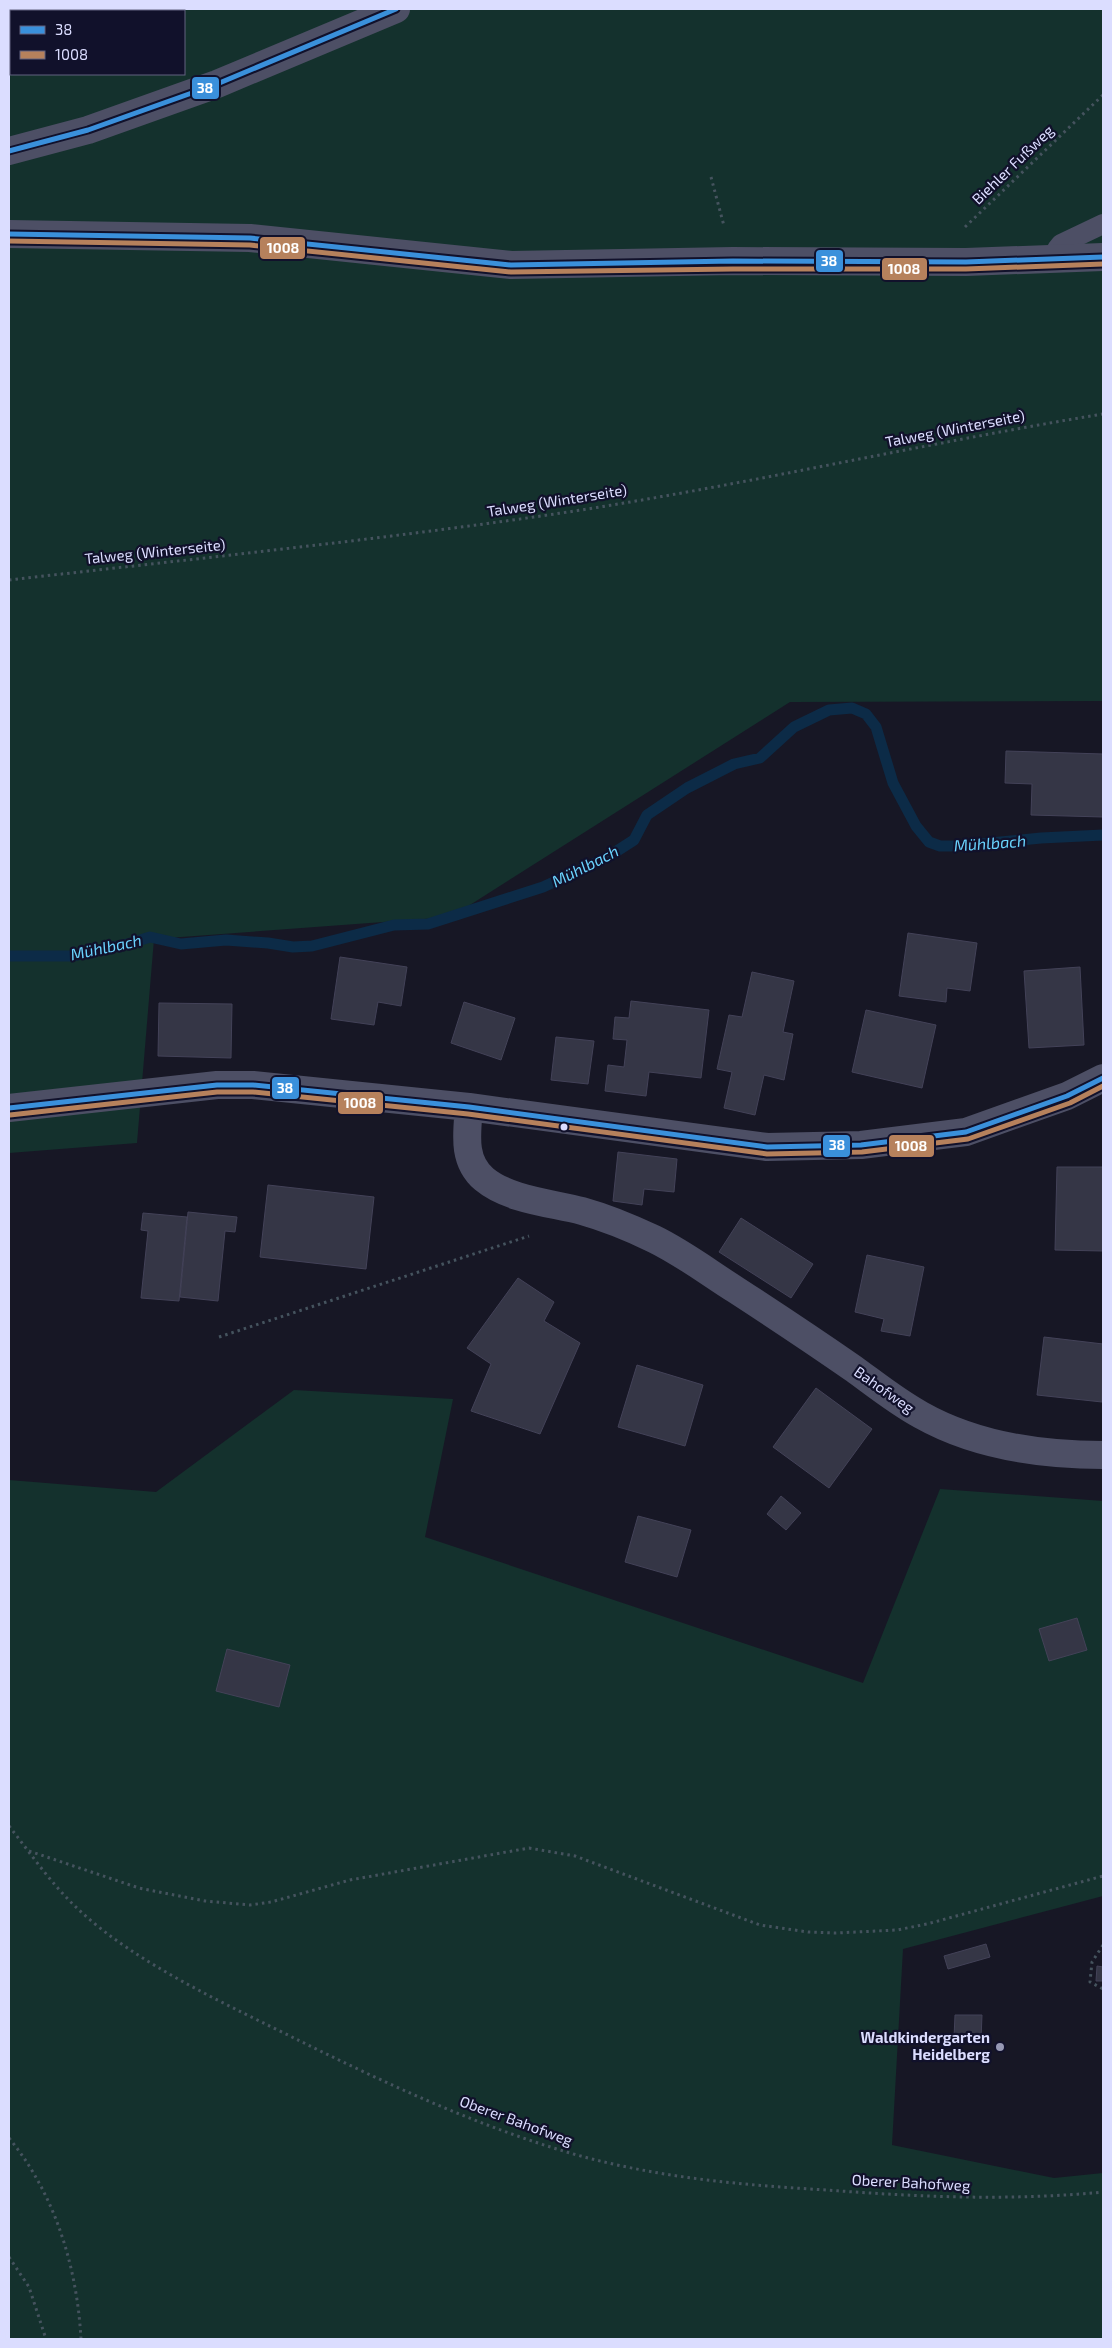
<svg xmlns="http://www.w3.org/2000/svg" width="1112" height="2348" font-family="'Exo 2',sans-serif">
	<style>
		.green { fill: #14312d; fill-rule: evenodd }
		.lines { fill: none; stroke-linecap: round; stroke-linejoin: round }
		.stream { stroke: #0c2b47; stroke-width: 11 }
		.building { fill: #353646; stroke: #434258 }
		.path { stroke: #45535e; stroke-width: 3; stroke-dasharray: 2.5 4; stroke-linecap: butt }
		.lane { stroke: #4d4f65; stroke-width: 20 }
		.street { stroke: #4d4f65; stroke-width: 28 }
		.bus-1-casing { stroke: #11112b; stroke-width: 9 }
		.bus-2-casing { stroke: #11112b; stroke-width: 9 }
		.bus-1 { stroke: #3a90db; stroke-width: 5 }
		.bus-2 { stroke: #b6815c; stroke-width: 5 }
		.bus-dot { fill: #dbddff; stroke: #11112b; stroke-width: 2 }
		.poi-dot { fill: #9698b3; stroke: #11112b; stroke-width: 2 }
		.labels { text-anchor: middle; stroke-width: 4.5; stroke-linejoin: round; paint-order: stroke }
		.street-label { font-size: 15px; fill: #dbddff; stroke: #11112b }
		.poi-label { font-size: 15px; font-weight: bold; fill: #dbddff; stroke: #11112b; text-anchor: end }
		.water-label { font-size: 16px; font-style: italic; fill: #6ad3fe; stroke: #11112b }
		.line-badge { stroke: #11112b; stroke-width: 2 }
		.badge-label { font-size: 14px; text-anchor: middle; font-weight: bold; fill: #fff }
	</style>
	<rect width="100%" height="100%" fill="#171725"/>
	<path class="green" d="M9,9H1103V701L790,702L451,917L154,939L137,1143L9,1153ZM11,11H184V74H11Z
		M294,1390L453,1399L425,1537L863,1683L940,1489L1103,1501V1896L903,1949L892,2145L1054,2178L1103,2173V2339H9V1480L156,1492Z"/>
	<g class="lines">
		<path class="stream" d="M9,956H72L128,944L150,937L181,944L226,940L268,943L293,947L312,946L394,925L428,924L543,887L606,858L634,840L647,815L687,788L734,764L760,758L794,727L829,710L852,708L866,714L876,727L893,783L916,826L929,842L940,846H960L1041,838L1103,835"/>
	</g>
	<path class="building" d="M1006,751L1103,754V817L1031,815L1032,784L1005,783Z
		M908,933L977,943L970,991L947,988L946,1002L899,996Z
		M340,957L407,967L401,1006L378,1002L374,1025L331,1019Z
		M1080,967L1084,1045L1029,1048L1024,971Z
		M752,972L794,981L783,1032L793,1034L784,1080L764,1075L755,1115L724,1108L732,1072L717,1069L729,1015L742,1017Z
		M631,1001L709,1010L701,1078L649,1072L646,1096L605,1091L608,1065L624,1067L627,1040L613,1039L615,1017L629,1018Z
		M464,1002L515,1018L501,1060L451,1043Z
		M159,1003L232,1004L231,1058L158,1056Z
		M866,1010L936,1025L922,1088L852,1072Z
		M556,1037L594,1041L588,1084L551,1080Z
		M618,1152L677,1159L674,1192L644,1189L642,1205L613,1201Z
		M1057,1167H1103V1251L1055,1250Z
		M268,1185L374,1197L366,1269L260,1257Z
		M188,1212L237,1217L235,1232L225,1231L218,1301L180,1297Z
		M143,1213L187,1217L179,1301L141,1298L148,1231L141,1230Z
		M741,1218L813,1264L791,1298L719,1252Z
		M867,1255L924,1267L910,1336L881,1331L884,1319L855,1312Z
		M518,1278L554,1302L544,1321L580,1343L540,1434L471,1411L491,1364L467,1348Z
		M1044,1337L1103,1344L1102,1402L1037,1395Z
		M637,1365L703,1385L685,1446L618,1427Z
		M816,1388L872,1429L829,1488L773,1447Z
		M781,1496L801,1513L786,1530L767,1514Z
		M638,1516L691,1530L677,1577L625,1562Z
		M1077,1618L1087,1650L1049,1661L1039,1629Z
		M227,1649L290,1665L279,1707L216,1691Z
		M986,1944L990,1957L948,1969L944,1956Z
		M1097,1966L1103,1967V1981H1096Z
		M955,2015H982L981,2040L954,2038Z"/>
	<g class="lines">
		<path class="path" d="M711,177L724,226
			M965,227L1103,95
			M9,580C184,560 359,542 534,517C725,490 913,445 1103,414
			M219,1337L529,1236
			M9,1826C31,1854 52,1885 78,1909C136,1964 228,2005 300,2041C389,2085 482,2128 577,2155C660,2178 742,2185 827,2190C919,2197 1011,2201 1103,2192
			M29,1851L139,1888L205,1901L250,1905L271,1902L350,1880L529,1848L575,1856L760,1925L808,1932L836,1933L897,1930L927,1924L1103,1876
			M1103,1945L1092,1962L1090,1982L1103,1989
			M9,2138C55,2194 77,2267 81,2339
			M9,2257L29,2287L46,2339"/>
		<path class="lane" d="M1057,261V249L1061,244L1103,224"/>
		<path class="street" d="M9,151L88,130L217,84L396,9
			M9,234L250,238L511,265L733,261L966,262L1103,257
			M469,1107C467,1133 462,1160 484,1179C509,1200 552,1203 582,1211C607,1218 631,1228 654,1239C683,1253 709,1273 736,1290C776,1316 815,1342 854,1369C876,1385 897,1402 921,1415C976,1446 1041,1455 1103,1455
			M9,1108L217,1085H253L469,1107L767,1147L861,1145L966,1132L1067,1096L1103,1078"/>
		<defs>
			<path id="bus-1" d="M9,151L88,130L217,84L396,9
				M9,234L250,238L511,265L733,261L966,262L1103,257
				M9,1108L217,1085H253L469,1107L767,1147L861,1145L966,1132L1067,1096L1103,1078"/>
			<path id="bus-2" d="M9,241L250,245L511,272L733,269H966L1103,264
				M10,1115L217,1092H253L468,1114L767,1154L862,1152L968,1139L1070,1103L1103,1086"/>
		</defs>
		<use href="#bus-1" class="bus-1-casing"/>
		<use href="#bus-2" class="bus-2-casing"/>
		<use href="#bus-1" class="bus-1"/>
		<use href="#bus-2" class="bus-2"/>
	</g>
	<circle class="bus-dot" cx="564" cy="1127" r="4.5"/>
	<circle class="poi-dot" cx="1000" cy="2047" r="5"/>
	<g class="labels">
		<g class="street-label">
			<text transform="translate(1013 165) rotate(-44)" y="5">Biehler Fußweg</text>
			<text transform="translate(955 429) rotate(-11)" y="5">Talweg (Winterseite)</text>
			<text transform="translate(557 501) rotate(-9)" y="5">Talweg (Winterseite)</text>
			<text transform="translate(155 552) rotate(-6)" y="5">Talweg (Winterseite)</text>
			<text transform="translate(884 1390) rotate(35)" y="5">Bahofweg</text>
			<text transform="translate(516 2121) rotate(20)" y="5">Oberer Bahofweg</text>
			<text transform="translate(911 2183) rotate(3)" y="5">Oberer Bahofweg</text>
		</g>
		<g class="poi-label">
			<text x="990" y="2043">Waldkindergarten<tspan x="990" dy="17">Heidelberg</tspan></text>
		</g>
		<g class="water-label">
			<text transform="translate(990 843) rotate(-4)" y="6">Mühlbach</text>
			<text transform="translate(585 866) rotate(-27)" y="6">Mühlbach</text>
			<text transform="translate(106 947) rotate(-12)" y="6">Mühlbach</text>
		</g>
	</g>
	<g class="line-badge">
		<rect x="191" y="76" width="29" height="24" rx="5" fill="#3a90db"/>
		<rect x="259" y="236" width="47" height="24" rx="5" fill="#b6815c"/>
		<rect x="815" y="249" width="29" height="24" rx="5" fill="#3a90db"/>
		<rect x="881" y="257" width="47" height="24" rx="5" fill="#b6815c"/>
		<rect x="271" y="1076" width="29" height="24" rx="5" fill="#3a90db"/>
		<rect x="337" y="1091" width="47" height="24" rx="5" fill="#b6815c"/>
		<rect x="822" y="1134" width="29" height="24" rx="5" fill="#3a90db"/>
		<rect x="888" y="1134" width="47" height="24" rx="5" fill="#b6815c"/>
	</g>
	<g class="badge-label">
		<text x="205" y="93">38</text>
		<text x="283" y="253">1008</text>
		<text x="829" y="266">38</text>
		<text x="904" y="274">1008</text>
		<text x="285" y="1093">38</text>
		<text x="360" y="1108">1008</text>
		<text x="837" y="1150">38</text>
		<text x="911" y="1151">1008</text>
	</g>
	<rect width="1112" height="2348" fill="none" stroke="#dbddff" stroke-width="20"/>
	<rect x="10" y="10" width="175" height="65" fill="#11112b" stroke="#626380"/>
	<rect x="20" y="26" width="25" height="8" fill="#3a90db" stroke="#626380"/>
	<text x="55" y="35" font-size="15" fill="#dbddff">38</text>
	<rect x="20" y="51" width="25" height="8" fill="#b6815c" stroke="#626380"/>
	<text x="55" y="60" font-size="15" fill="#dbddff">1008</text>
</svg>
